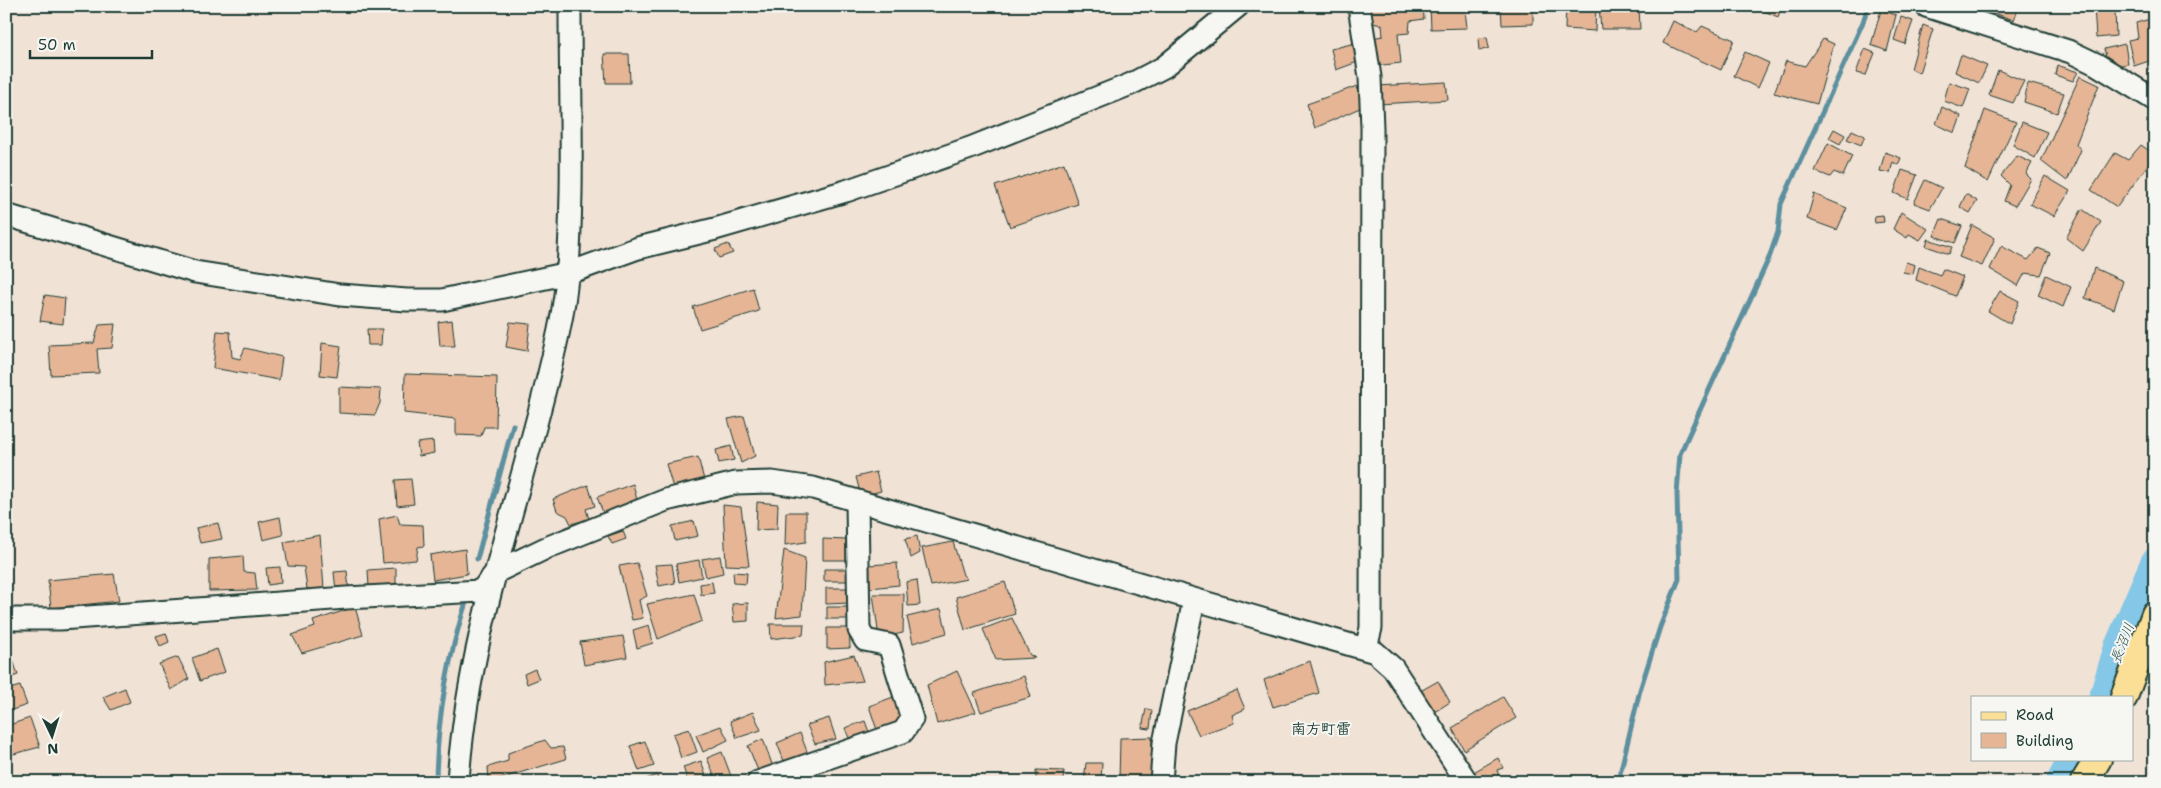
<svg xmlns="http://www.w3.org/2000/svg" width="2161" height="788" font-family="'Shantell Sans','Klee One',sans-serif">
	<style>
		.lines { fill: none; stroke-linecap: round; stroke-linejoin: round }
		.stream { stroke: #5c909f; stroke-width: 5 }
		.river { stroke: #85c7e6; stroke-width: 30 }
		.building { fill: #e5b596; stroke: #1f3d34 }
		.minor-casing { stroke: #1f3d34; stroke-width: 25 }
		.major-casing { stroke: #1f3d34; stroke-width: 30 }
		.minor { stroke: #f6f6f2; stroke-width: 21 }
		.major { stroke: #fbdf96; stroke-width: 26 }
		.labels { text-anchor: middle; stroke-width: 4; stroke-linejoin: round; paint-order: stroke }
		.water-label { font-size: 14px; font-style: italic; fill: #335958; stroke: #f6f6f2 }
		.quarter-label { font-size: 15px; font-weight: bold; fill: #1f3d34; stroke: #f6f6f2 }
	</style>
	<rect width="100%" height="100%" fill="#f1e2d6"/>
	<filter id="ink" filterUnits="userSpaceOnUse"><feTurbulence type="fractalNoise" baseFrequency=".02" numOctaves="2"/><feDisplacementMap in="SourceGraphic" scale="10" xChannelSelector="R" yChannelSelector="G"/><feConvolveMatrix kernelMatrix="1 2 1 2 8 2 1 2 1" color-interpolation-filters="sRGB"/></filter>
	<g filter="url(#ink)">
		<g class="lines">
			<path class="stream" d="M477,559L513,425
				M436,782C437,721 448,657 467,599
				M1618,782L1640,690L1660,627L1679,579L1677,494L1680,454L1769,258L1778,232L1781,204L1863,22L1868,6"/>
			<path class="river" d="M2104,697L2119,647L2155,563
				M2061,782L2073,759"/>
		</g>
		<path class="building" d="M1370,6H1423L1424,19L1410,21L1409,33L1398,34L1401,63L1374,66L1371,38L1383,36L1382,25L1372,23Z
			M1430,6H1473V8L1465,9L1467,28L1431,29Z
			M1501,6H1533V24L1502,25Z
			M1566,6H1596L1595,31L1565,29Z
			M1599,6H1639L1640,29H1601Z
			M1766,6H1782L1778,17L1764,11Z
			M1972,6H2019L2014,20Z
			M2094,6H2111L2115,10L2116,36L2096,38Z
			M1881,10L1896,15L1887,51L1871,45Z
			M1901,17L1913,21L1905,44L1894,40Z
			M2150,19L2155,44V59L2134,66L2128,40L2138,38L2136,23Z
			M1673,21L1697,32L1702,26L1734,40L1721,70L1663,43Z
			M1923,25L1933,29L1919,73L1911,69Z
			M1487,37L1489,48L1479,51L1478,38Z
			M1823,39L1834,44L1817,104L1774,93L1786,61L1805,66Z
			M1355,43L1360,61L1336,70L1331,49Z
			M2125,44L2128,64L2109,67L2104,49Z
			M1865,49L1875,53L1866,75L1856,73Z
			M1745,52L1769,63L1758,88L1734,76Z
			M604,54H629L630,83H606Z
			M1961,55L1987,66L1979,83L1955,72Z
			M2057,65L2078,72L2073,81L2055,75Z
			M1998,70L2024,81L2013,103L1989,95Z
			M2080,76L2099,85L2076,144L2081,150L2067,181L2041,161Z
			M1446,82L1448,100L1378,104L1377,86Z
			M1949,82L1970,89L1963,108L1944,101Z
			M2028,83L2064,93L2057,113L2024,102Z
			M1357,86L1362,107L1315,128L1307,104Z
			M1942,107L1961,116L1955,133L1936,124Z
			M1985,110L2016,122L1988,182L1965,168Z
			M2022,122L2047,132L2035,158L2013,145Z
			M1834,129L1845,135L1840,144L1829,138Z
			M1852,130L1865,136L1861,145L1847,139Z
			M1828,143L1852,156L1843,176L1834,172L1830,177L1815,171Z
			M2141,145L2155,155L2117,207L2091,190L2115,153L2128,160Z
			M1885,152L1901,158L1898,165L1893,162L1890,173L1880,171Z
			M2017,156L2032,163L2026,174L2031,179L2015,206L2004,201L2010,185L2001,176Z
			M1064,163L1078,204L1010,227L995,186Z
			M1902,170L1917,175L1908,199L1894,193Z
			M2045,176L2070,191L2054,216L2030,204Z
			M1925,180L1942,188L1930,209L1914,203Z
			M1814,194L1847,208L1837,230L1807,219Z
			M1966,194L1977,201L1970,213L1960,207Z
			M2082,209L2101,222L2083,251L2066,238Z
			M1901,212L1928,229L1920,240L1909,234L1907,238L1893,229Z
			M1883,215L1884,222L1875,223L1874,216Z
			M1941,219L1962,226L1955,243L1934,236Z
			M1972,225L1995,238L1982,266L1959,257Z
			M1928,239L1952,247L1949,254L1926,246Z
			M728,244L733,253L719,258L715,249Z
			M2001,246L2028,260L2038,248L2050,253L2041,275L2025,273L2018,286L1990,269Z
			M1906,262L1915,265L1913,274L1903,272Z
			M1919,267L1940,275L1943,269L1963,277L1955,296L1916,280Z
			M2094,268L2123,281L2114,309L2085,298Z
			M2046,275L2071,287L2063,307L2038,295Z
			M753,288L759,311L700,329L693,307Z
			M2000,291L2019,301L2010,324L1988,311Z
			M45,295L65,298L63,324L40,321Z
			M452,320L455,346H440L438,322Z
			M510,322L530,324L527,351L506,347Z
			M115,324L112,348L97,349L99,373L51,375L49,345L94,343L99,325Z
			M367,329H382L381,345H368Z
			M217,331L230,332L232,357L240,359L245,348L282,357L279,380L213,368Z
			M322,343L341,346L337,377L320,375Z
			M405,374L497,377L496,427H484L481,436L456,435V419L404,413Z
			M339,387L381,389L380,403L375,415L339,413Z
			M744,416L755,456L741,463L728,419Z
			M433,441L434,453L419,456L417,443Z
			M731,446L734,460L719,463L716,450Z
			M698,457L704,480L673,488L666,464Z
			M876,472L881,491L861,496L856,477Z
			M411,479L414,504L397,506L395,480Z
			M633,484L638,504L605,518L597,497Z
			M588,485L595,506L586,509L589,519L571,524L567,516L557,511L553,499Z
			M757,502L778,504L777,529L756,530Z
			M723,505L741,507L749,566L726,565Z
			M786,512H806V542L785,545Z
			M397,515L400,524L423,525L424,546L418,547L416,560L383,563L379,519Z
			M280,517L283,535L263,540L259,522Z
			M694,521L698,536L675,541L672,526Z
			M218,523L222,539L200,543L196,528Z
			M623,531L626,539L612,544L608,536Z
			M320,535L324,589H307L304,567L288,566L284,542Z
			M917,536L920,553L911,558L905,539Z
			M823,539L846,540V560H823Z
			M953,542L963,575L967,579L931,586L922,548Z
			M465,549L467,574L433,580L430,555Z
			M784,550L805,558L802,615L776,618Z
			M243,556L244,572L255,573L257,590L209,591V559Z
			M720,556L723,573L706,577L702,559Z
			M699,560L702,577L679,582L676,564Z
			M637,563L647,596L639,600L643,618L632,620L619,566Z
			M897,563L899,585L870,588L869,565Z
			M672,564L675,583L659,586L655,565Z
			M280,567L281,583L268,585L266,568Z
			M396,568V587L369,588L368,570Z
			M824,569H849V581H824Z
			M347,571L349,589L336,591L334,572Z
			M733,572L747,573L746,584L734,583Z
			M114,574L119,601L51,608L48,580Z
			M917,580L920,605L908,606L906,582Z
			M712,582L714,593L701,595L700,584Z
			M1005,582L1015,614L965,630L956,597Z
			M826,588H850V603L826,604Z
			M694,594L702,621L658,639L647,604Z
			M873,594H904L903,633L879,638Z
			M748,603V621L734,622L732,604Z
			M355,607L363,635L302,653L292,635L315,627L313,621Z
			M827,607H850V619H827Z
			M941,609L947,633L913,643L907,617Z
			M1012,618L1030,655L1035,658L996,660L983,629Z
			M770,624H804L803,635L771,639Z
			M649,625L653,643L637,648L633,630Z
			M827,628H849L850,648L827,649Z
			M166,633L169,642L160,646L156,636Z
			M623,636L627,657L584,665L580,642Z
			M217,649L225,672L200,681L192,658Z
			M11,654L18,675L6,679V656Z
			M854,655L863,681L825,685L824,662Z
			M178,657L189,679L171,690L159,664Z
			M1310,661L1319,693L1273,707L1264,680Z
			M535,669L539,679L527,684L524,674Z
			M957,671L976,712L937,724L927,685Z
			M1024,676L1031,697L981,712L974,693Z
			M1438,681L1450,702L1430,715L1417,693Z
			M20,686L27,705L6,712V690Z
			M125,688L130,702L111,710L103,697Z
			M1237,690L1245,709L1232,715L1234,723L1199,735L1187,711Z
			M896,696L903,719L877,730L869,706Z
			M1503,697L1516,718L1464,750L1452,728Z
			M1146,709L1152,710L1150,729L1142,728Z
			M753,712L761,730L737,738L730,721Z
			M30,718L40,747L6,756V726Z
			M829,718L836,739L815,744L807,725Z
			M865,721L870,735L851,743L845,728Z
			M721,726L728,740L703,752L696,735Z
			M689,729L697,752L681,758L673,734Z
			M800,733L808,754L784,761L777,743Z
			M1152,737L1151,782H1119L1120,738Z
			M763,739L773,767L759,773L748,746Z
			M545,740L551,748L563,747L566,759L489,782L488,767L508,761V753Z
			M645,741L654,766L639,771L630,746Z
			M722,752L731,776L717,782L707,758Z
			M1498,758L1503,768L1497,770L1501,782H1478L1472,773Z
			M701,761L708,782H688L683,767Z
			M1086,763H1102L1101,782H1084Z
			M1036,770L1064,771L1063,782H1036Z
			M657,775L659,782H642L641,781Z"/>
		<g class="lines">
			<defs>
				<path id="minor" d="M1359,6L1370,77L1372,128L1371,628L1366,648
					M1926,6L2071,52L2096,64L2155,100
					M6,215L195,272L340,295L407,300H442L569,273L638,248L715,229L846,191L970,148L1131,84L1164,67L1238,6
					M6,619H60L346,598L481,591L496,572L546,548L666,500L736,483L772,482L813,488L1375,652L1393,668L1467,782
					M458,782C468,626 527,481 559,330C569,284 570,239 571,192C572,130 570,68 570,6
					M758,782L903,732L912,719L889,645L865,640L859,630L857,501
					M1161,782L1164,743L1194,600"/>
				<path id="major" d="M2124,697L2155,614
					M2084,782L2098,759"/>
			</defs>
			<use href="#minor" class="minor-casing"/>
			<use href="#major" class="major-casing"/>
			<use href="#minor" class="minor"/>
			<use href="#major" class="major"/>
		</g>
	</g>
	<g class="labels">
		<g class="water-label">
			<text transform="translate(2122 643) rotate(-69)" y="5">長沼川</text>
		</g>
		<g class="quarter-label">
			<text x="1321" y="734">南方町雷</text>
		</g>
	</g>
	<rect width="2161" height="788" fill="none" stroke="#f6f6f2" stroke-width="25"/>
	<rect x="12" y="12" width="2136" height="763" fill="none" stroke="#1f3d34" stroke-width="2" filter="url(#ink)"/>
	<rect x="1971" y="696" width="162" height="65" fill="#f6f6f2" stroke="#a0aca6"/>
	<rect x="1981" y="712" width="25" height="8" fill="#fbdf96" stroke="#a0aca6"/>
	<text x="2016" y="720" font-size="15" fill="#1f3d34">Road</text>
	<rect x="1981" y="733" width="25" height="15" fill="#e5b596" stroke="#a0aca6"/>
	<text x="2016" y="746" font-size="15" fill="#1f3d34">Building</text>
	<g transform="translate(52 736) rotate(176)" stroke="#f6f6f2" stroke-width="4" paint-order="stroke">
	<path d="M0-4L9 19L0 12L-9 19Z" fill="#1f3d34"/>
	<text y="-8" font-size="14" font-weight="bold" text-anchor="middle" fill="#1f3d34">N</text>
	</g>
	<path d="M30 50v8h122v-8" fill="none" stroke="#1f3d34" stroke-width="2.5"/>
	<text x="38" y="50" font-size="15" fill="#1f3d34" stroke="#f6f6f2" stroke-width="4" paint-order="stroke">50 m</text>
</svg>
